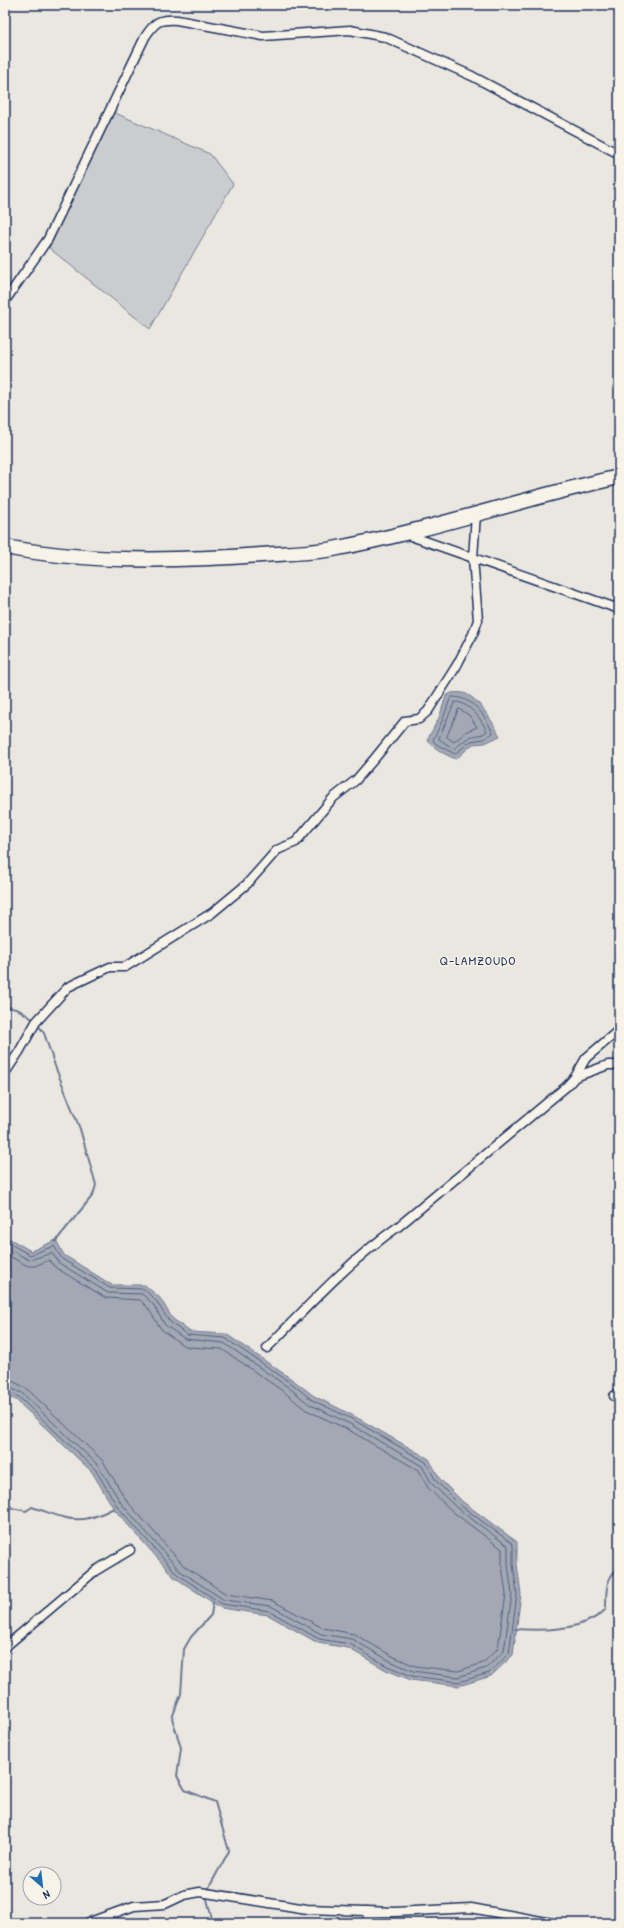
<svg xmlns="http://www.w3.org/2000/svg" width="624" height="1928" font-family="'Patrick Hand',sans-serif">
	<style>
		.green { fill: #cbcccd; stroke: #737e96 }
		.water { fill: #a3a8b4; stroke: #6d7892 }
		.lines { fill: none; stroke-linecap: round; stroke-linejoin: round }
		.shore { stroke: #515f80; stroke-width: 1 }
		.stream { stroke: #6d7892; stroke-width: 2 }
		.street-casing { stroke: #1b2f5e; stroke-width: 11 }
		.highway-casing { stroke: #1b2f5e; stroke-width: 17 }
		.street { stroke: #f7f3e8; stroke-width: 8 }
		.highway { stroke: #f7f3e8; stroke-width: 14 }
		.labels { text-anchor: middle; stroke-width: 3; stroke-linejoin: round; paint-order: stroke }
		.quarter-label { font-size: 13px; letter-spacing: 1px; fill: #1b2f5e; stroke: #f7f3e8 }
	</style>
	<rect width="100%" height="100%" fill="#eae7e0"/>
	<filter id="ink" filterUnits="userSpaceOnUse"><feTurbulence type="fractalNoise" baseFrequency=".025" numOctaves="2"/><feDisplacementMap in="SourceGraphic" scale="8" xChannelSelector="R" yChannelSelector="G"/><feConvolveMatrix kernelMatrix="1 2 1 2 8 2 1 2 1" color-interpolation-filters="sRGB"/></filter>
	<g filter="url(#ink)">
		<path class="green" d="M113,112L210,154L233,184L150,329L49,248Z"/>
		<path class="water" d="M451,693C455,693 459,692 463,693C479,697 493,723 500,736L485,743L473,744L456,759C445,755 435,749 427,740L439,718L446,696Z
			M5,1236L31,1251L56,1240L64,1255L112,1285H145L160,1298L172,1318L190,1332L226,1334L293,1380L314,1396L354,1416L429,1459L440,1479L463,1502L517,1542V1564L521,1594L513,1655L491,1676L459,1686L411,1680L386,1670L348,1648L318,1643L268,1615L221,1608L174,1577L114,1509L92,1472L16,1400L5,1395Z"/>
		<g class="lines">
			<path class="shore" d="M452,697C473,697 485,715 493,733L484,739L471,741L455,754L436,744L433,740L443,719L450,699Z
				M455,702C469,702 481,719 487,731L483,734L469,737L454,749L439,739Z
				M459,709L469,715L477,727L466,732L454,742L447,737Z
				M5,1241L30,1255L54,1246L62,1259L110,1288L144,1289L156,1301L169,1321L187,1335L225,1338L291,1383L312,1400L352,1419L426,1462L436,1481L460,1505L513,1544V1564L517,1594L509,1654L489,1673L459,1682L412,1676L387,1666L350,1644L319,1639L269,1611L222,1604L177,1574L117,1506L95,1469L19,1397L5,1391
				M5,1247L29,1260L52,1253L59,1263L108,1293L142,1294L153,1304L165,1325L185,1339L224,1343L288,1387L309,1404L350,1424L422,1466L432,1484L457,1508L508,1546V1564L512,1594L504,1651L486,1668L458,1677L413,1671L390,1661L352,1639L321,1634L271,1606L224,1600L180,1571L121,1503L98,1465L22,1393L5,1386
				M5,1254L28,1266H35L49,1260L56,1268L106,1298L140,1300L148,1308L161,1329L181,1344L188,1347L222,1349L284,1392L306,1410L347,1429L418,1470L428,1488L453,1512L502,1549V1565L506,1594L498,1648L483,1663L458,1671L415,1666L392,1656L354,1634L323,1628L273,1601L226,1594L184,1566L126,1500L103,1461L26,1388L12,1381L5,1380"/>
			<path class="stream" d="M5,1006L19,1010L34,1020
				M38,1025L44,1033L55,1066L80,1129L96,1185L93,1195L55,1242
				M5,1499L12,1508L26,1511L32,1507C69,1519 78,1527 114,1508
				M515,1629C543,1631 585,1631 606,1609C606,1594 605,1577 619,1568
				M207,1891L229,1851L215,1802L185,1790L177,1776L181,1748L172,1718L181,1694L184,1649L191,1637L211,1615L213,1602
				M206,1895L213,1923"/>
			<defs>
				<path id="street" d="M5,301L48,239L145,37C155,22 158,19 177,20L263,36L350,30L385,37L472,76L619,154
					M405,534L619,609
					M5,1073L19,1052L36,1022L68,987L110,967H125L212,913L247,884L277,850L296,842L333,798L356,780L375,758L405,721L419,719L428,711L457,665L473,634L478,620L473,558L476,514
					M575,1077L608,1065H619
					M267,1348C309,1305 350,1260 399,1226L567,1086L575,1077L586,1058L619,1030
					M614,1396L619,1393
					M5,1647L95,1571L130,1550
					M367,1911L369,1923
					M87,1923L134,1906L165,1904L184,1895L200,1892L307,1909L395,1912L471,1908L552,1923"/>
				<path id="highway" d="M5,547C89,563 177,561 261,555C285,553 310,553 333,549C430,531 523,498 619,477"/>
			</defs>
			<use href="#street" class="street-casing"/>
			<use href="#highway" class="highway-casing"/>
			<use href="#street" class="street"/>
			<use href="#highway" class="highway"/>
		</g>
	</g>
	<g class="labels">
		<g class="quarter-label">
			<text x="478" y="965">Q-LAMZOUDO</text>
		</g>
	</g>
	<rect width="624" height="1928" fill="none" stroke="#f7f3e8" stroke-width="20"/>
	<rect x="10" y="10" width="604" height="1908" fill="none" stroke="#1b2f5e" stroke-width="1.5" filter="url(#ink)"/>
	<g transform="translate(42 1886) rotate(152)"><circle r="19" fill="#f7f3e8" stroke="#9fa5b1"/>
	<path d="M0-3L7 15L0 10L-7 15Z" fill="#1f6fb2"/>
	<text y="-6" font-size="11" font-weight="bold" text-anchor="middle" fill="#1b2f5e">N</text>
	</g>
</svg>
